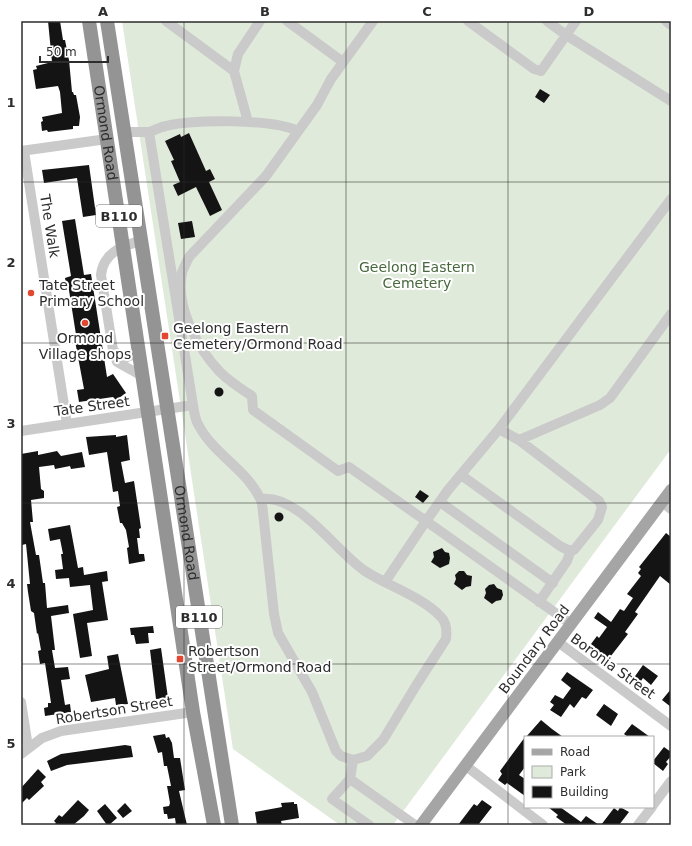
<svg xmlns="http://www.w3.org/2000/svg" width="692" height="846" font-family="'DejaVu Sans',sans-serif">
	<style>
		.green { fill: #e0eada }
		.building { fill: #141414 }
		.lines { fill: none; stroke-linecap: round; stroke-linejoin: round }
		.minor { stroke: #cacaca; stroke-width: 10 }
		.major { stroke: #a5a5a5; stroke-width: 12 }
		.highway { stroke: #949494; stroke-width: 14 }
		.grid { fill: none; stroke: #2d2d2d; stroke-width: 1; stroke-opacity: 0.55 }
		.poi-dot { fill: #e04832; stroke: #fff; stroke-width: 1.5 }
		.labels { text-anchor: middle; stroke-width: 4; stroke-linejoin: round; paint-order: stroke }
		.shield { fill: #fff; stroke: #6c6c6c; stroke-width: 1 }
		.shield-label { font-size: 13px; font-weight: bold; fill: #2d2d2d }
		.street-label { font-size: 14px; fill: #2d2d2d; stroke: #fff }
		.park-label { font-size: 14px; fill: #47673c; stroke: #fff }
		.poi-label { font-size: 14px; fill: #2d2d2d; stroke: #fff; text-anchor: start }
		.neatline { fill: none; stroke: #2d2d2d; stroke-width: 1.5 }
		.grid-label { font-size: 13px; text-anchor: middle; font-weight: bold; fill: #2d2d2d }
	</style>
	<rect width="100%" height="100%" fill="#fff"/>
	<path class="green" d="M122,21H671V449L393,825H340L233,749Z"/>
	<path class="building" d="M48,21H60L63,40H65L69,60L72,92H73L74,95H76L80,117L79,126H73V129L48,132L47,130L42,131L41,122L43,121L42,117L62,113L60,92L58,86L36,89L33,70L37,69L36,66L52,62Z
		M540,89L550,95L544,103L535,97Z
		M189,133L206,171L210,169L215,179L209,182L222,210L210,216L196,187L178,196L173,185L180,182L171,161L174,160L165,141L180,134L181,137Z
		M89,165L96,215L83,217L77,178L44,183L42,170Z
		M75,219L84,275L91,274L107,377L113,374L126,393L116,400L113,397L79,402L77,390L84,389L75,341H77L68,284L66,285L65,278L71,276L62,221Z
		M192,221L195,237L181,239L178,223Z
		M214.5 392a4.5 4.5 0 1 1 9 0a4.5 4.5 0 1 1-9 0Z
		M116,435V437L127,435L130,460L121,462L125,483L134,481L141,528L139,529L140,538H137L139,554H144L145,561L129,564L127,548L129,547L126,530L122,523H120L117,507L120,506L118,491L113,492L107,452L89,455L86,437Z
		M38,451V455L57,451L61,456L82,452L85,467L71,469L70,466L55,469L54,465L39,467L41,489L44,491V498L31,500L33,522H30L36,555H39L43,583H45L47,608L68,605L69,613L51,616L55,650H52L55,668L68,667L70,679L61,680L65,705L70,704L71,712L45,716L44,708L48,707V703H51L45,663L40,664L38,651L41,650L38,633L37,634L34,613L31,611L28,592L27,584H30L26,544L22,545L21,540V454Z
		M420,490L429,496L423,503L415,497Z
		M274.5 517a4.5 4.5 0 1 1 9 0a4.5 4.5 0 1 1-9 0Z
		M70,525L78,568L83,567L84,575L107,571L108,581L102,582L108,620L87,623L92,656L80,658L73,614L93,610L90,585L70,587L69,578L56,579L55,570L63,569L61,554H63L60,539L50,541L48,529Z
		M666,533L671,537V585L660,576L635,612L638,614L625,632L628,634L607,661L595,652L597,649L591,644L597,636L599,638L607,627L594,618L598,612L611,622L620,609L624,611L633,598L627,594L641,576L638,573L641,569L639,567Z
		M442,548L445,552L449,553L450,558L449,564L440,568L431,562L434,557L433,552Z
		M459,571H464L467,575L472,576L471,586L466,587L462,590L454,584L456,579L455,575Z
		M494,584L497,588L502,590L503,595L501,600L496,601L492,604L484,598L486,593L485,589L489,585Z
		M153,626L154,633H148L149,643L136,644L134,635H131L130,628Z
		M161,648L168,698L156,699L150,650Z
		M118,654L128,704L116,705L115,698L91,702L85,675L109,669L107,656Z
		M643,665L658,676L651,685L643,678L639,684L633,679Z
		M567,672L593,690L586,699L582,697L574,708L570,704L561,717L550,710L554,705L550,702L555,695L563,699L571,688L561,680Z
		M671,689V707L662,700Z
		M604,704L618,714L611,726L596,715Z
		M541,720L552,729L563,737H526Z
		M632,724L650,737H628L624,734Z
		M165,734L166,738L169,737L172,743L174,758H180L185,790L179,791L187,825H176L175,818L168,819L167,814H164L163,807L169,806L170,803L167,786H171L167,766H164L162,752L158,753L153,736Z
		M525,737V767L519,775L525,779V796L507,783L505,785L498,780L502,774L500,771Z
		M125,745L131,746L133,757L67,765L51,771L47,761L61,754Z
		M664,747L671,752V756L666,762L668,764L663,771L653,763V761Z
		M38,769L46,777L41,782L44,786L29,800L27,798L21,804V788Z
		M78,800L89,810L84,816L73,825H54L56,823L54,821L59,815L62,817Z
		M482,800L492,807L478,825H458L474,804L477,806Z
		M294,802V804H297L299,818L281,821L282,825H257L255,812L282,807L281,803Z
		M125,803L132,811L123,818L117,811Z
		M105,804L117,818L109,825H107L97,811Z
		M548,807H560L581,822L586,816L599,825H567L556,817L558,815Z
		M620,807L629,812L619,825H601L614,808L618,811Z"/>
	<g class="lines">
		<path class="minor" d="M166,21L234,71
			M287,21L343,62
			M373,21L331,79L317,105L266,176L189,257C187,262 183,268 182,273C175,307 198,349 220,372C229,381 241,389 252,396L253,410L338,471L349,467L426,521L385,582
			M468,21L534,69L541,71L576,21
			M547,21L566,35L671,101
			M666,21L671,25
			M248,122L234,71L238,54L260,21
			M124,132H149L193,405
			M149,132C155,130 160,127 166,126C194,119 273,119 298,131
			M21,151L107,139
			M24,151L67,424
			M671,199L499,429L519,440L600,405L610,398L671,314
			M141,241C123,245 103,253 101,275L113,350L117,362L144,377
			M113,350L122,358L127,357L140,352
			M499,429L448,490L426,521L571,624
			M21,431L193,405C194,412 195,420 199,426C215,456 250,471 262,503L274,614L278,633L312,692L336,751L341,756L353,760L350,779
			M461,475L560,546L568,550H574L598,520L602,507L599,501L519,440
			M261,499C299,494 335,551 365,571C388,586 423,597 441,617C447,623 447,631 446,639L417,684L383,740L367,756L353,760
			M440,502L553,583
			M662,502L671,509
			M539,602L567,561L571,550
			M558,642L671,726
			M21,702L28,747
			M21,754L42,738L61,731L193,712
			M466,766L543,825
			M653,805L671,781
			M369,825L332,799L350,779L415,825
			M638,825L652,807"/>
		<path class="major" d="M421,825L671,490"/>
		<g class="highway">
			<path id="s1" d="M89,21L193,712L214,825"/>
			<path id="s2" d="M107,21L232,825"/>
		</g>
	</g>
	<path class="grid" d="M184,21V825M346,21V825M508,21V825M21,182H671M21,343H671M21,503H671M21,664H671"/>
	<g class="poi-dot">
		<circle cx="31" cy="293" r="4"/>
		<circle cx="85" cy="323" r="4"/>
		<rect x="161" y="332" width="8" height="8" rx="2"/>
		<rect x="176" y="655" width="8" height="8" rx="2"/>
	</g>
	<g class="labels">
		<g class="shield">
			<rect x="96" y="205" width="46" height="22" rx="3"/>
			<rect x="176" y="606" width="46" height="22" rx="3"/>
		</g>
		<g class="shield-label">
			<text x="119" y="221">B110</text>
			<text x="199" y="622">B110</text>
		</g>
		<g class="street-label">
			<text dy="5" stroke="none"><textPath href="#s1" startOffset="113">Ormond Road</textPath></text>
			<text transform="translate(50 226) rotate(81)" y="5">The Walk</text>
			<text transform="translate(92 406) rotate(-8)" y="5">Tate Street</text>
			<text dy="5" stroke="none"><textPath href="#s2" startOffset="518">Ormond Road</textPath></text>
			<text transform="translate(534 649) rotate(-53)" y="5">Boundary Road</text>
			<text transform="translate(613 666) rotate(36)" y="5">Boronia Street</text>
			<text transform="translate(114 710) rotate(-9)" y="5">Robertson Street</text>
		</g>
		<g class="park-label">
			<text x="417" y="272">Geelong Eastern<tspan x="417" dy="16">Cemetery</tspan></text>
		</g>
		<g class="poi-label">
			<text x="39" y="290">Tate Street<tspan x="39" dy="16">Primary School</tspan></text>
			<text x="173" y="333">Geelong Eastern<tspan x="173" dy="16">Cemetery/Ormond Road</tspan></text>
			<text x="85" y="343" text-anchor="middle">Ormond<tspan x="85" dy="16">Village shops</tspan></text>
			<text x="188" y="656">Robertson<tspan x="188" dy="16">Street/Ormond Road</tspan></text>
		</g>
	</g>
	<rect width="692" height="846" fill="none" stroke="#ffffff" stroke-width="44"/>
	<rect x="524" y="736" width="130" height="72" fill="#ffffff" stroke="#ababab"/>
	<rect x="532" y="749" width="20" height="6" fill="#a5a5a5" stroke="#ababab"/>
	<text x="560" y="756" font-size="12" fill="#2d2d2d">Road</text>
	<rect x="532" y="766" width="20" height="12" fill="#e0eada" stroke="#ababab"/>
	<text x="560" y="776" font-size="12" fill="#2d2d2d">Park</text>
	<rect x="532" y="786" width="20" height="12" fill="#141414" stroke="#ababab"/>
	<text x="560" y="796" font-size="12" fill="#2d2d2d">Building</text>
	<path d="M40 56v6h68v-6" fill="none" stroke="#2d2d2d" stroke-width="2"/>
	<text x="46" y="56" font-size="12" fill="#2d2d2d" stroke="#ffffff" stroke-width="3" paint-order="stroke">50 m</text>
	<rect x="22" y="22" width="648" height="802" class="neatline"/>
	<g class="grid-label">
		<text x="103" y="16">A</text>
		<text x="265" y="16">B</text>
		<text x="427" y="16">C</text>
		<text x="589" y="16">D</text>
		<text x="11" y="107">1</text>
		<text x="11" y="267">2</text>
		<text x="11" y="428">3</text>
		<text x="11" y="588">4</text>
		<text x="11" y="748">5</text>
	</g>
</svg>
